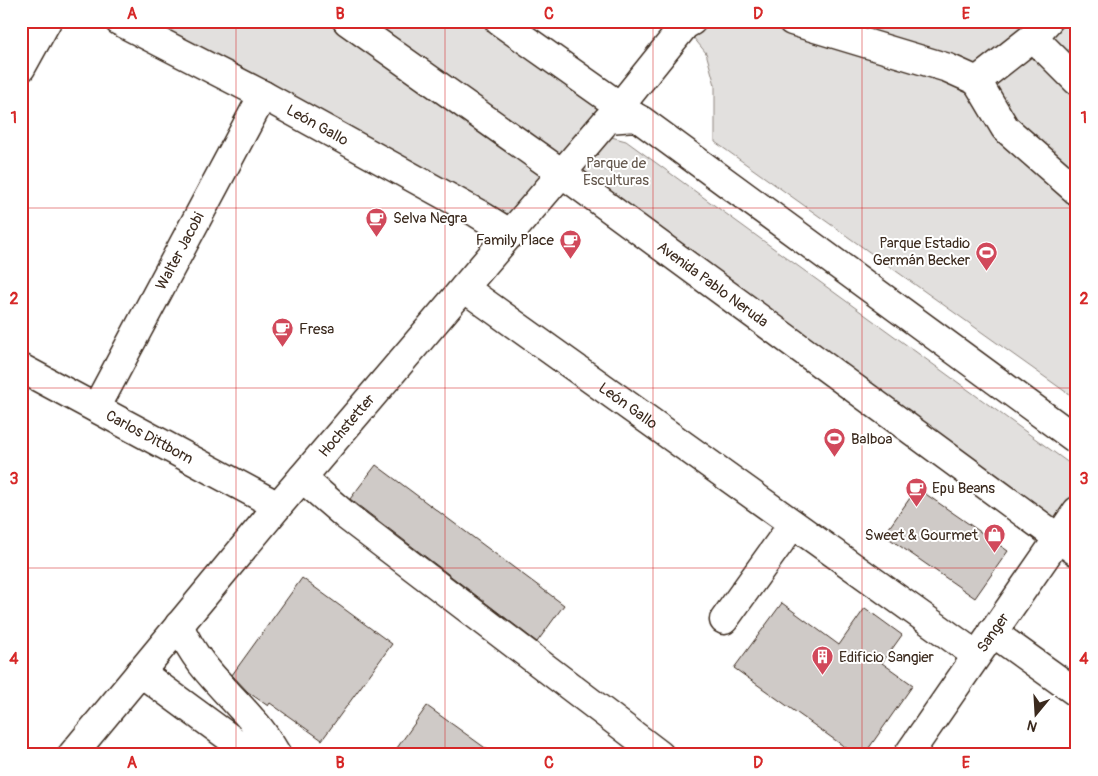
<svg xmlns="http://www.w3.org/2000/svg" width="1098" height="776" font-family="Pangolin,sans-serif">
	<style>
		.green { fill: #e2e0de; stroke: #8e857e }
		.building { fill: #cfcac7; stroke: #3b2a1e }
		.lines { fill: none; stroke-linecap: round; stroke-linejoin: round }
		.minor-casing { stroke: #3b2a1e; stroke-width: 31 }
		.major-casing { stroke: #3b2a1e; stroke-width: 31 }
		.minor { stroke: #fff; stroke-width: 28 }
		.major { stroke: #fff; stroke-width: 28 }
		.grid { fill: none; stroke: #d62828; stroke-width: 1; stroke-opacity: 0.55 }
		.labels { text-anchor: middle; stroke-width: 4; stroke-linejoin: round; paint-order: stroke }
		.street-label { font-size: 15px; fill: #3b2a1e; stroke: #fff }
		.park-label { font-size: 15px; fill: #65584e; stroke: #fff }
		.poi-label { font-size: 15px; fill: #3b2a1e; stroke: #fff; text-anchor: start }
		.neatline { fill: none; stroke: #d62828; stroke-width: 2 }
		.grid-label { font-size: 16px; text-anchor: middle; font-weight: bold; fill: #d62828 }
	</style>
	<rect width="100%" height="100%" fill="#fff"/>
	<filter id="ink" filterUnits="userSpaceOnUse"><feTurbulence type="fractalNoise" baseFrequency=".02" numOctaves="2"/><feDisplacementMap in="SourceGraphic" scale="10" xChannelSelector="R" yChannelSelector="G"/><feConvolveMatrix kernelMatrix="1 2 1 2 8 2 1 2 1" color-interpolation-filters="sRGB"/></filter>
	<g filter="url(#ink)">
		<path class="green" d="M132,21H487L611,107L506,222Z
			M680,21H1077V400L715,142V85L706,53Z
			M604,135L626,141L1077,469V538L581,185L578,167Z"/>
		<path class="building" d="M376,465L564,605L537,642L350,499Z
			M917,488L1008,551L975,598L884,535Z
			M302,578L392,644L322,740L270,703L268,706L248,692L232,675Z
			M782,603L839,645L865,608L902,635L882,663L913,685L864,755H856L734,668Z
			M427,706L495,755H392Z"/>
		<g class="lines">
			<defs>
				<g id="minor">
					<path id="s1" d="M119,21L263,95L477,213L511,234"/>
					<path d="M347,21L563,174"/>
					<path d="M499,21L635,117"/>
					<path d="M792,21L948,68L977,81L1033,37L1048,21"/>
					<path d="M1033,37L1077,81"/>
					<path d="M21,68L47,21"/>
					<path d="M977,81L1005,128L1077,191"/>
					<path d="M620,106L685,25L692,21"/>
					<path id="s2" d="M464,288L976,655"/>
					<path id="s3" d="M21,368L278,506"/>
					<path id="s4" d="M96,408L263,95"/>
					<path d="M302,478L345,515L660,755"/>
					<path d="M724,620L793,524"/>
					<path d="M179,625C197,667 224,687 252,720C262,730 269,742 277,755"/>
					<path d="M992,632L1077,693"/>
					<path d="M140,672L253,755"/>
					<path id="s5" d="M908,755L1077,511"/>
				</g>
				<g id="major">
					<path id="s6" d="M563,174L1077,552"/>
					<path id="s7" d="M72,755L278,506L608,119L635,117L641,120L1077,440"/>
				</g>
			</defs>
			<use href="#minor" class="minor-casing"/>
			<use href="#major" class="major-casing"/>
			<use href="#minor" class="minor"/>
			<use href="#major" class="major"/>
		</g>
	</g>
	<path class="grid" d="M236,21V755M445,21V755M653,21V755M862,21V755M21,208H1077M21,388H1077M21,568H1077"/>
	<defs>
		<symbol id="cafe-pin" viewBox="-11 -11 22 30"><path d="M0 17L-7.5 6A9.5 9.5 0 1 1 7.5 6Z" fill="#d1495b" stroke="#fff"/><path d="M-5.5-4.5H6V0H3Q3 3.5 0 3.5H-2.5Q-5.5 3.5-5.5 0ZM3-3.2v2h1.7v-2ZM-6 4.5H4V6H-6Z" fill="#fff"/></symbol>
		<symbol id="stadium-pin" viewBox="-11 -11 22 30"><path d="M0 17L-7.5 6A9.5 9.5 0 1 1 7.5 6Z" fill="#d1495b" stroke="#fff"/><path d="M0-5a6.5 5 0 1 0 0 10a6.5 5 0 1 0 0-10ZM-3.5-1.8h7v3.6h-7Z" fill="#fff"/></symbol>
		<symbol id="shop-pin" viewBox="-11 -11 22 30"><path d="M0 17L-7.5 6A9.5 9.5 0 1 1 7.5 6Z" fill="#d1495b" stroke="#fff"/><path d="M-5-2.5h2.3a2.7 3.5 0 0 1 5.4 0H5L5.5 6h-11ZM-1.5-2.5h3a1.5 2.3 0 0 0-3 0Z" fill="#fff"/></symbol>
		<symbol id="building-pin" viewBox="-11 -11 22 30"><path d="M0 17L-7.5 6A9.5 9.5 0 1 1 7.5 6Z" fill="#d1495b" stroke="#fff"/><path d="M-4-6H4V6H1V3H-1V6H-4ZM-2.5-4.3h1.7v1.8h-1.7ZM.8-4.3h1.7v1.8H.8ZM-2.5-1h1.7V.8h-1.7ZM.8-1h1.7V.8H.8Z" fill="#fff"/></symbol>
	</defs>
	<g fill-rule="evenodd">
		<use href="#cafe-pin" x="364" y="206" width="25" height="34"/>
		<use href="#cafe-pin" x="558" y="228" width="25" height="34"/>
		<use href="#stadium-pin" x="974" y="240" width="25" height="34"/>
		<use href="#cafe-pin" x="270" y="316" width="25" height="34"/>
		<use href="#stadium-pin" x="822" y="426" width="25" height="34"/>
		<use href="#cafe-pin" x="904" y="476" width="25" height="34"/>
		<use href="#shop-pin" x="982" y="522" width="25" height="34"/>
		<use href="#building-pin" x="810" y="644" width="25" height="34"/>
	</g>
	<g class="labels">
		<g class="street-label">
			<text dy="5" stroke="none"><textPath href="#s1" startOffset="224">León Gallo</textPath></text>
			<text dy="5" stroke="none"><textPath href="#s4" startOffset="178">Walter Jacobi</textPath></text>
			<text dy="5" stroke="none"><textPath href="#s6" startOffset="186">Avenida Pablo Neruda</textPath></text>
			<text dy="5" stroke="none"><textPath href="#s2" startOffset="202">León Gallo</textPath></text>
			<text dy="5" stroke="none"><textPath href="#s7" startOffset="429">Hochstetter</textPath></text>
			<text dy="5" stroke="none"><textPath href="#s3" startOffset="146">Carlos Dittborn</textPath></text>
			<text dy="5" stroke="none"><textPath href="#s5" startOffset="149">Sanger</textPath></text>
		</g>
		<g class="park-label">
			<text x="616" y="168">Parque de<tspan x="616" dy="17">Esculturas</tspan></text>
		</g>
		<g class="poi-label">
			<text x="393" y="223">Selva Negra</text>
			<text x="554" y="245" text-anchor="end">Family Place</text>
			<text x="970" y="248" text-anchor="end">Parque Estadio<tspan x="970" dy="17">Germán Becker</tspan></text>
			<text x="299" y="334">Fresa</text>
			<text x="851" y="444">Balboa</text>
			<text x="932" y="493">Epu Beans</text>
			<text x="978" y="540" text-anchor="end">Sweet &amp; Gourmet</text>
			<text x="839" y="662">Edificio Sangier</text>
		</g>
	</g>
	<rect width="1098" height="776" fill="none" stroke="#fff" stroke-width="55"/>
	<g transform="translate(1036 714) rotate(198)" stroke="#ffffff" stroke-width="4" paint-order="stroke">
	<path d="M0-4L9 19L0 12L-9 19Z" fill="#3b2a1e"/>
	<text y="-8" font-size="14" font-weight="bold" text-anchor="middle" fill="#3b2a1e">N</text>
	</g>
	<rect x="28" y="28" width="1042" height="720" class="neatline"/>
	<g class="grid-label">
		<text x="132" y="19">A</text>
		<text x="340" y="19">B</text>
		<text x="549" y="19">C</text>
		<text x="758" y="19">D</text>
		<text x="966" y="19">E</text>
		<text x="14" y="123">1</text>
		<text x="1084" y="123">1</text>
		<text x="14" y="304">2</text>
		<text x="1084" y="304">2</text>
		<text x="14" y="484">3</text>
		<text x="1084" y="484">3</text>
		<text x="14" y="664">4</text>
		<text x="1084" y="664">4</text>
		<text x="132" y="768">A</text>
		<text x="340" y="768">B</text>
		<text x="549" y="768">C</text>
		<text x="758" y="768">D</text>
		<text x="966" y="768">E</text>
	</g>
</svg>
